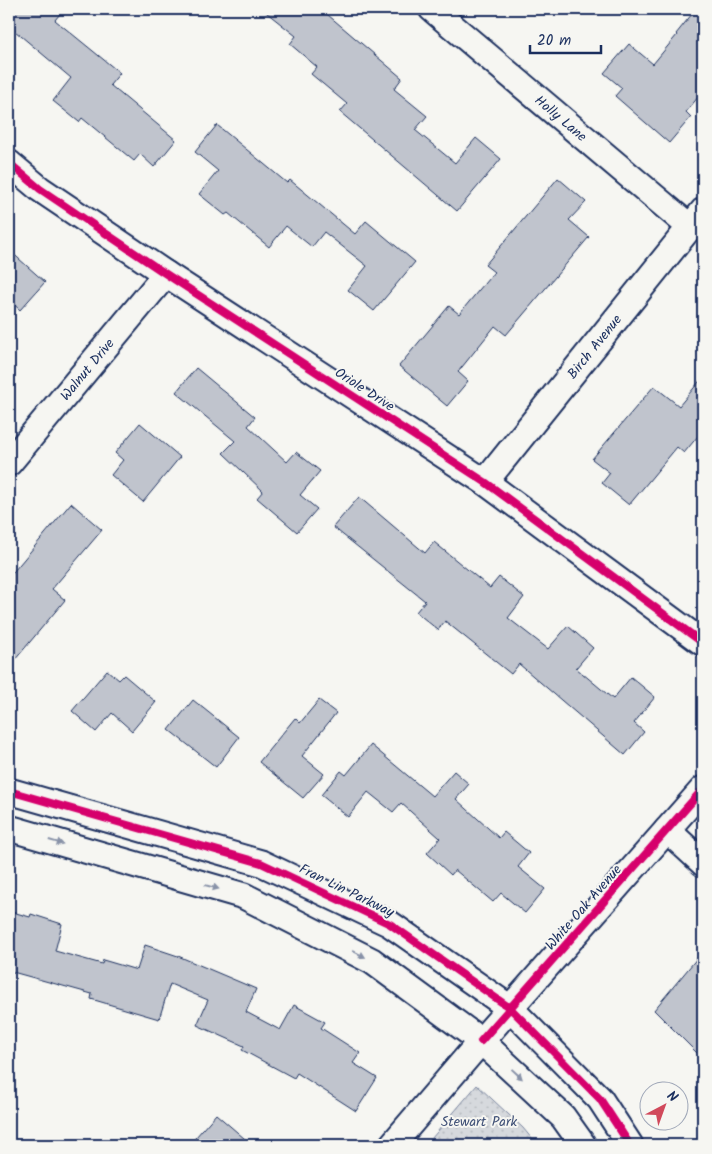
<svg xmlns="http://www.w3.org/2000/svg" width="712" height="1154" font-family="Kalam,sans-serif">
	<style>
		.grass { fill: url(#grass-dots); stroke: #78849e }
		.building { fill: #c0c4cd; stroke: #1b2f5e }
		.lines { fill: none; stroke-linecap: round; stroke-linejoin: round }
		.minor-casing { stroke: #1b2f5e; stroke-width: 29 }
		.minor { stroke: #f6f6f2; stroke-width: 25 }
		.cycleway-casing { stroke: #f6f6f2; stroke-width: 11 }
		.cycleway { stroke: #d6006c; stroke-width: 8 }
		.oneway { fill: #8892a8 }
		.labels { text-anchor: middle; stroke-width: 4; stroke-linejoin: round; paint-order: stroke }
		.street-label { font-size: 14px; fill: #1b2f5e; stroke: #f6f6f2 }
		.park-label { font-size: 14px; fill: #405177; stroke: #f6f6f2 }
	</style>
	<defs>
		<pattern id="grass-dots" width="8" height="8" patternUnits="userSpaceOnUse" patternTransform="scale(1.25)"><rect width="8" height="8" fill="#d6d9dd"/><path d="M2 2h.1M6 6h.1" fill="none" stroke="#b7bbc0" stroke-width="1.8" stroke-linecap="round"/></pattern>
	</defs>
	<rect width="100%" height="100%" fill="#f6f6f2"/>
	<filter id="ink" filterUnits="userSpaceOnUse"><feTurbulence type="fractalNoise" baseFrequency=".02" numOctaves="2"/><feDisplacementMap in="SourceGraphic" scale="10" xChannelSelector="R" yChannelSelector="G"/><feConvolveMatrix kernelMatrix="1 2 1 2 8 2 1 2 1" color-interpolation-filters="sRGB"/></filter>
	<g filter="url(#ink)">
		<path class="grass" d="M477,1085L523,1128L537,1145H426Z"/>
		<path class="building" d="M9,9H64L55,20L120,73L110,85L176,140L154,167L140,154L134,161L82,118L79,122L53,101L71,78L9,26Z
			M262,9H321L402,78L394,89L427,116L415,130L455,163L476,138L501,159L457,211L340,112L347,104L311,74L317,67L290,44L296,36Z
			M696,9H703V91L686,112L691,117L669,143L615,96L622,88L604,73L629,44L653,64L677,35L676,34Z
			M217,125L287,183L290,180L355,234L366,221L415,262L374,311L348,290L367,266L324,232L312,247L286,226L269,247L228,213L225,215L199,194L218,171L195,152Z
			M558,178L586,202L569,220L589,237L506,335L495,326L458,372L468,381L447,406L399,366L449,306L459,314L494,272L485,265Z
			M9,250L45,282L20,310L9,300Z
			M196,368L255,417L248,426L287,462L296,452L320,471L300,495L317,509L297,532L257,498L263,491L223,453L235,441L176,392Z
			M703,377V430L684,453L677,447L629,505L602,483L610,473L592,459L654,386L679,406Z
			M140,423L180,457L143,502L111,475L123,460L115,453Z
			M359,497L425,553L434,542L490,588L499,577L524,597L508,618L548,649L568,626L593,648L576,668L613,699L631,677L655,697L634,723L644,732L625,755L519,664L511,674L445,621L438,630L416,612L425,601L333,527Z
			M71,503L102,530L52,589L65,600L9,667V577Z
			M107,670L119,680L124,675L156,702L132,731L112,713L96,732L72,711Z
			M193,700L239,737L216,767L169,730Z
			M319,700L336,713L302,756L324,774L303,798L259,762L295,718L300,723Z
			M371,745L432,796L454,771L469,784L456,799L499,838L504,832L529,853L518,867L545,889L525,913L501,893L493,902L455,870L451,875L427,853L440,838L401,803L393,812L368,792L348,817L321,795L341,771L346,775Z
			M9,911L30,917L31,914L62,924L55,951L102,964L103,960L137,970L145,945L178,956L256,989L246,1012L280,1030L294,1005L325,1022L321,1028L360,1053L353,1063L377,1078L356,1111L297,1073L294,1078L242,1050L244,1046L197,1025L208,1000L170,984L159,1019L91,999L92,994L9,971Z
			M703,951V1059L654,1010Z
			M216,1114L252,1145H189Z"/>
		<g class="lines">
			<defs>
				<g id="minor">
					<path id="s1" d="M432,9L690,227"/>
					<path d="M9,163L40,189L166,274L485,482L703,643"/>
					<path id="s2" d="M9,463L166,274"/>
					<path id="s3" d="M485,482L703,211"/>
					<path d="M9,791L261,863L390,924L510,1008L600,1099L630,1145"/>
					<path d="M9,828L244,896L372,961L481,1041L563,1117L583,1145"/>
					<path d="M667,830L703,863"/>
					<path d="M392,1145L481,1041L703,789"/>
				</g>
			</defs>
			<use href="#minor" class="minor-casing"/>
			<use href="#minor" class="minor"/>
			<defs>
				<path id="cycleway" d="M9,163L40,189L166,274L485,482L703,643
					M9,791L261,863L390,924L510,1008L600,1099L630,1145
					M481,1041L703,789"/>
			</defs>
			<use href="#cycleway" class="cycleway-casing"/>
			<use href="#cycleway" class="cycleway"/>
		</g>
		<defs><path id="oneway-solid" d="M-6-.8H1V-3.2L6.5 0L1 3.2V.8H-6Z" transform="scale(1.25)"/></defs>
		<g class="oneway">
			<use href="#oneway-solid" transform="translate(56 842) rotate(16)"/>
			<use href="#oneway-solid" transform="translate(212 887) rotate(16)"/>
			<use href="#oneway-solid" transform="translate(359 954) rotate(27)"/>
			<use href="#oneway-solid" transform="translate(517 1074) rotate(43)"/>
		</g>
	</g>
	<g class="labels">
		<g class="street-label">
			<text dy="5" stroke="none"><textPath href="#s1" startOffset="169">Holly Lane</textPath></text>
			<text dy="5" stroke="none"><textPath href="#s3" startOffset="174">Birch Avenue</textPath></text>
			<text dy="5" stroke="none"><textPath href="#s2" startOffset="122">Walnut Drive</textPath></text>
			<text transform="translate(365 389) rotate(33)" y="5">Oriole Drive</text>
			<text transform="translate(347 890) rotate(26)" y="5">Fran Lin Parkway</text>
			<text transform="translate(583 907) rotate(-49)" y="5">White Oak Avenue</text>
		</g>
		<g class="park-label">
			<text x="479" y="1126">Stewart Park</text>
		</g>
	</g>
	<rect width="712" height="1154" fill="none" stroke="#f6f6f2" stroke-width="30"/>
	<rect x="15" y="15" width="682" height="1124" fill="none" stroke="#1b2f5e" stroke-width="2" filter="url(#ink)"/>
	<g transform="translate(664 1106) rotate(41)"><circle r="24" fill="#f6f6f2" stroke="#9ea6b7"/>
	<path d="M0-4L9 19L0 12L-9 19Z" fill="#d1495b"/>
	<text y="-8" font-size="14" font-weight="bold" text-anchor="middle" fill="#1b2f5e">N</text>
	</g>
	<path d="M530 45v8h71v-8" fill="none" stroke="#1b2f5e" stroke-width="2.5"/>
	<text x="537" y="45" font-size="15" fill="#1b2f5e" stroke="#f6f6f2" stroke-width="4" paint-order="stroke">20 m</text>
</svg>
